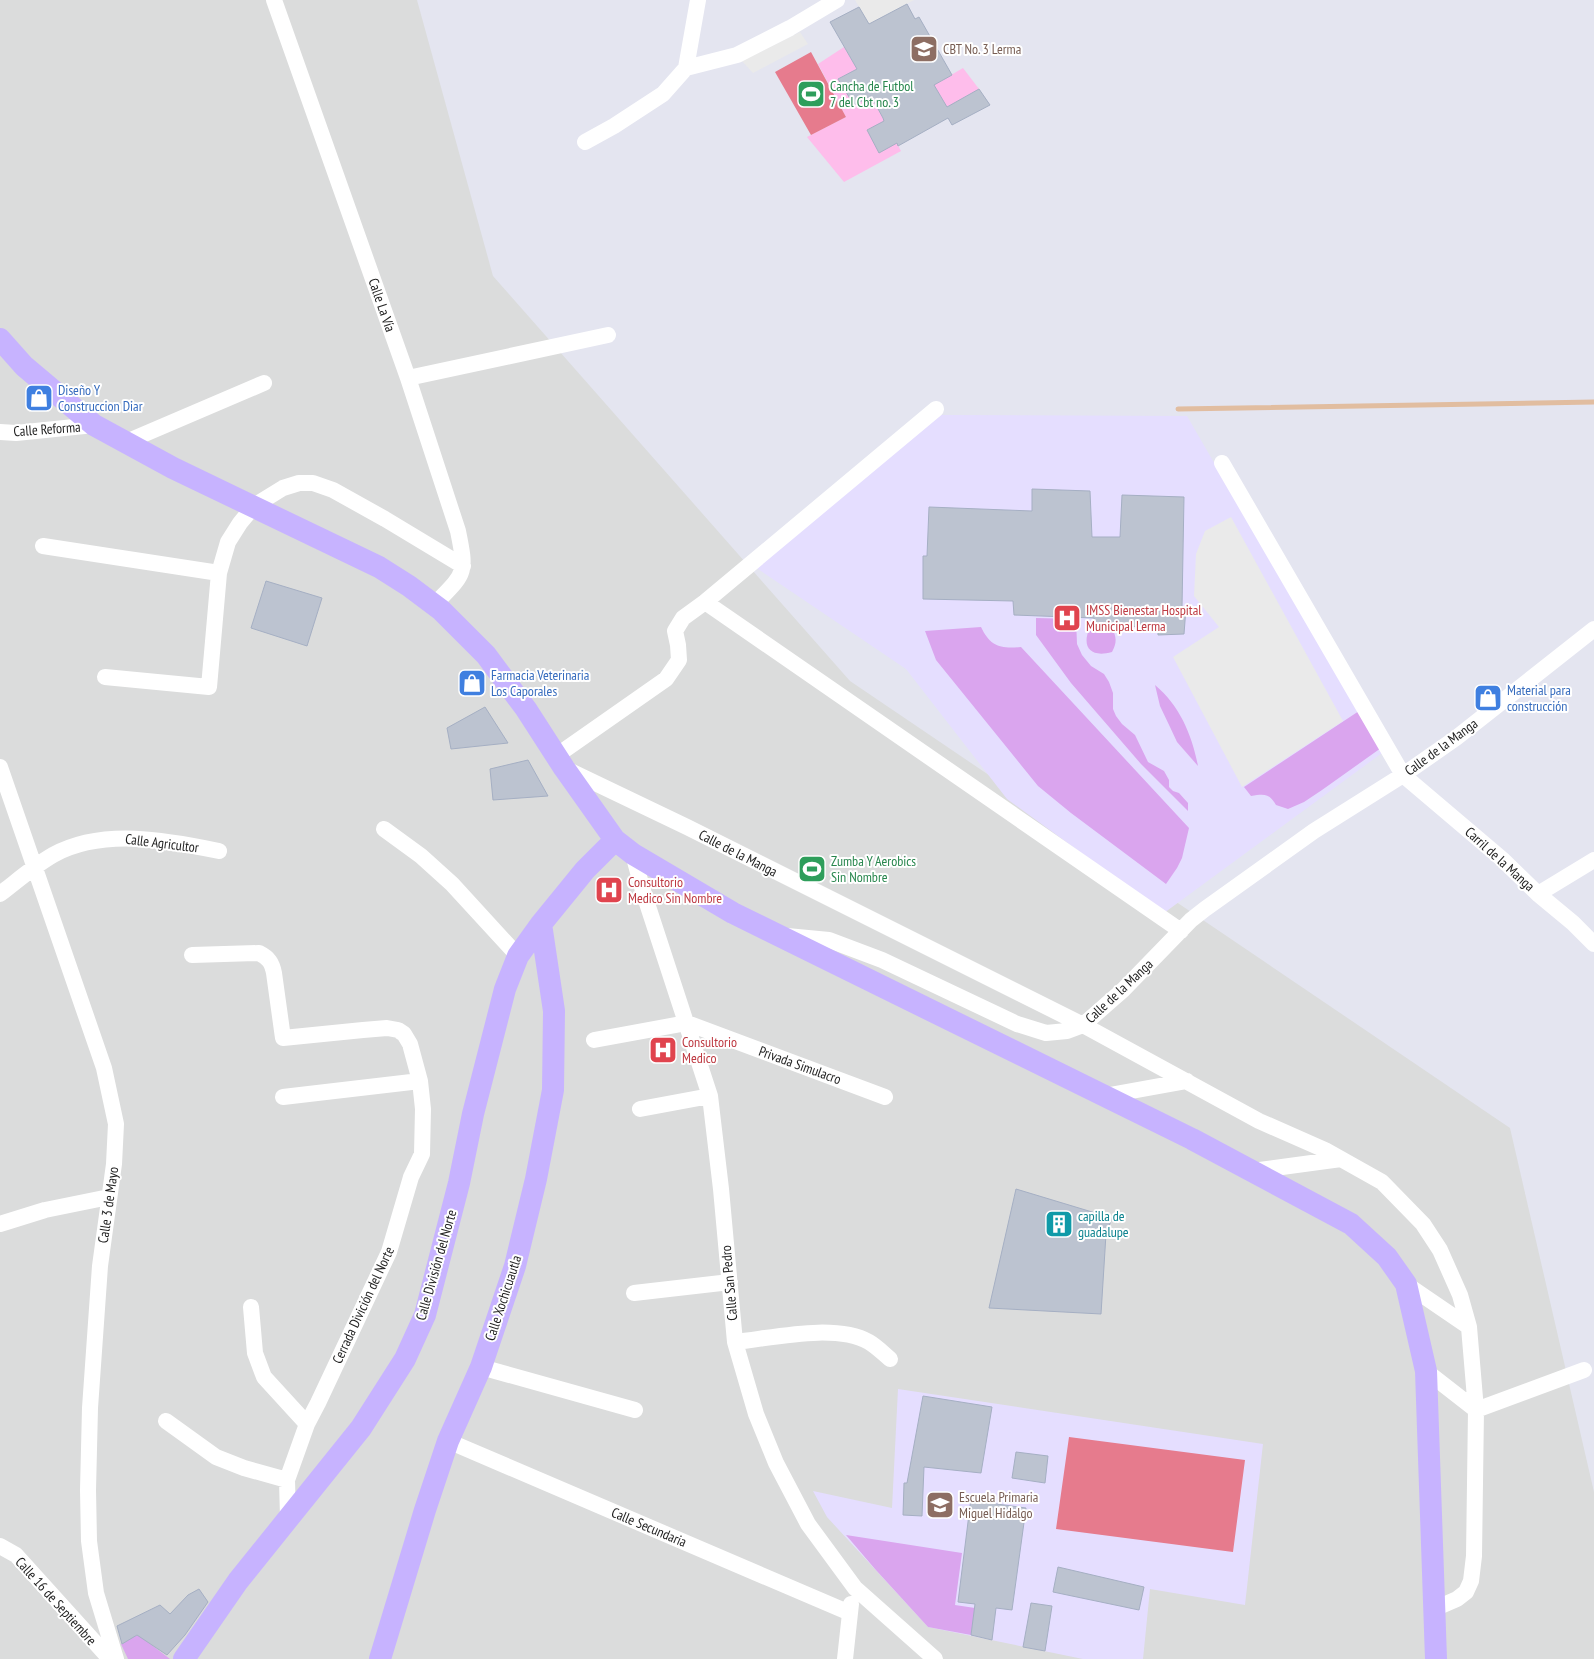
<svg xmlns="http://www.w3.org/2000/svg" width="1594" height="1659" font-family="'PT Sans Narrow',sans-serif">
	<style>
		.residential { fill: #dbdcdc }
		.education { fill: #e5deff }
		.grass { fill: #daa5ee }
		.park { fill: #febdeb }
		.pitch { fill: #e67b8d }
		.parking { fill: #eaeaea }
		.lines { fill: none; stroke-linecap: round; stroke-linejoin: round }
		.stream { stroke: #e1bda0; stroke-width: 5 }
		.building { fill: #bcc3d0; stroke: #a5afc3 }
		.street { stroke: #fff; stroke-width: 16 }
		.secondary { stroke: #c7b3ff; stroke-width: 22 }
		.labels { text-anchor: middle; stroke-width: 4; stroke-linejoin: round; paint-order: stroke }
		.education-label { font-size: 14px; fill: #785e54; stroke: #fff; text-anchor: start }
		.leisure-label { font-size: 14px; fill: #27864d; stroke: #fff; text-anchor: start }
		.street-label { font-size: 14px; fill: #1e1e1e; stroke: #fff }
		.shop-label { font-size: 14px; fill: #366cbe; stroke: #fff; text-anchor: start }
		.health-label { font-size: 14px; fill: #be3a42; stroke: #fff; text-anchor: start }
		.culture-label { font-size: 14px; fill: #0d838f; stroke: #fff; text-anchor: start }
	</style>
	<rect width="100%" height="100%" fill="#e4e5f0"/>
	<path class="residential" d="M0,0H417L493,276L850,681L1510,1128L1594,1492V1659H0Z"/>
	<path class="education" d="M941,415L1187,416L1382,753L1164,913L1007,799L906,669L755,567Z
		M898,1389L1263,1444L1245,1605L1150,1589L1143,1659H1083L928,1627L827,1517L813,1491L892,1508Z"/>
	<path class="grass" d="M1036,618L1076,619L1077,644L1082,655L1091,666L1104,674L1109,682L1113,693V709L1116,716L1122,724L1135,735L1148,762L1164,771L1169,780V787L1173,791L1179,793L1188,803V811L1141,764L1071,683L1036,635Z
		M1099,625L1111,627C1117,636 1117,643 1112,652C1090,658 1081,647 1090,627Z
		M981,627C990,646 1000,649 1021,647L1189,828L1182,858L1177,868L1166,884L1071,813L1038,786L936,660L925,631Z
		M1155,685C1180,706 1192,735 1198,766L1177,742L1170,727L1160,706Z
		M1359,711L1381,748L1322,790L1304,802L1288,809L1276,805C1269,793 1264,794 1251,796L1244,787Z
		M846,1535L962,1553L955,1605L975,1608L971,1635L928,1627L875,1569Z
		M127,1636H140L170,1659H128L121,1644L128,1640Z"/>
	<path class="park" d="M844,47L857,69L838,79L854,105L871,96L901,151L844,182L807,137L846,117L818,64Z
		M963,68L979,89L947,107L934,85Z"/>
	<path class="pitch" d="M811,52L846,117L811,135L775,72Z
		M1069,1437L1245,1460L1233,1552L1056,1529Z"/>
	<path class="parking" d="M855,0H914L869,24Z
		M800,32L808,44L753,73L742,61Z
		M1231,517L1343,721L1242,787L1173,657L1219,627L1194,596L1196,554L1205,531Z"/>
	<g class="lines">
		<path class="stream" d="M1178,409L1594,402"/>
	</g>
	<path class="building" d="M907,4L915,19L919,17L952,75L934,85L947,107L979,89L990,105L952,125L948,118L898,146L897,143L879,153L867,130L884,121L883,118L871,96L854,105L838,79L857,69L830,22L859,7L869,24Z
		M1032,489L1090,491L1092,537H1120L1122,495L1184,497L1182,607L1186,608L1184,634L1158,635V628L1095,624L1094,618L1014,615L1013,601L923,599V556H927L929,507L1032,511Z
		M266,581L322,598L307,646L251,628Z
		M485,707L508,743L451,749L447,728Z
		M528,760L548,796L493,800L490,769Z
		M1016,1189L1112,1218L1106,1234L1101,1314L989,1308Z
		M923,1396L992,1407L981,1473L924,1467L922,1516L903,1515L904,1483H907Z
		M1016,1452L1048,1456L1045,1483L1012,1478Z
		M971,1498L991,1501L990,1503L1026,1508L1012,1610L996,1608L992,1640L971,1635L975,1604L958,1602Z
		M1058,1567L1144,1587L1139,1610L1053,1592Z
		M199,1589L208,1602L185,1635L167,1655L137,1635L122,1644L117,1626L160,1605L170,1614L188,1595Z
		M1031,1603L1052,1606L1045,1651L1023,1647Z"/>
	<g class="lines">
		<path class="street" d="M274,0L408,378L458,531C467,575 465,573 434,605
			M686,68L698,0
			M585,142L614,126L663,94L686,68L737,55L790,28L837,0
			M408,378L608,335
			M0,432L16,433L94,425
			M126,442L264,383
			M1222,463L1403,775L1502,859L1538,894L1573,923L1594,944
			M43,546L219,573
			M705,602L1181,931
			M105,677L209,687L219,573L228,542L240,523L254,506L283,488L299,483H313L333,490L385,519L463,566
			M556,756L666,679L679,660L678,645L675,631L683,618L705,602L936,409
			M0,767L104,1068L116,1124L114,1164L100,1266L90,1408L88,1490L89,1541L96,1593L116,1659
			M566,769L687,827L1083,1025L1259,1121L1325,1150L1382,1182L1423,1224L1440,1250L1460,1295L1469,1327L1476,1410L1474,1556L1471,1581L1466,1592L1457,1599L1434,1609
			M384,829L421,856L452,884L518,956
			M633,854L643,891L710,1096L721,1189L735,1342L756,1414L776,1463L808,1524L855,1588L935,1659
			M0,894C17,881 34,866 53,855C102,828 166,840 219,851
			M1538,894L1594,860
			M787,936L829,940L882,960L1017,1024L1046,1033L1067,1031L1083,1025L1123,990L1191,920L1205,909L1314,831L1403,775L1456,738L1594,629
			M192,955L259,953C269,958 272,963 274,973L283,1038L363,1030L387,1028L398,1030L404,1034L410,1044L420,1081L423,1109L422,1154L411,1177L389,1252L318,1403L307,1424L287,1480L288,1517
			M594,1040L687,1023L885,1097
			M1104,1096L1187,1081
			M283,1097L420,1081
			M640,1109L710,1096
			M1252,1171L1341,1159
			M0,1224L45,1210L109,1197
			M1406,1284L1469,1327
			M634,1293L730,1282
			M251,1307L255,1353L264,1377L307,1424
			M735,1342C773,1338 835,1323 869,1342C876,1346 883,1353 890,1359
			M481,1367L635,1410
			M1426,1371L1476,1410L1584,1370
			M166,1421L216,1457L244,1468L287,1480
			M448,1441L850,1613
			M0,1546L16,1555L110,1659
			M845,1659L851,1604"/>
		<path class="secondary" d="M0,339L24,366L94,425L173,468L379,567L409,586L441,610L486,655L526,709L564,768L615,840L633,854L733,913L1192,1139L1351,1224L1387,1257L1406,1284L1426,1371L1436,1659
			M184,1659L238,1581L361,1428L405,1359L425,1315L459,1183L473,1114L505,989L518,956L541,924L585,870L615,840
			M380,1659L425,1510L448,1441L481,1367L515,1266L536,1179L553,1090L554,1011L541,924"/>
	</g>
	<defs>
		<symbol id="school-square" viewBox="-11 -11 22 22"><rect x="-9" y="-9" width="18" height="18" rx="4" fill="#8d6e63" stroke="#fff"/><path d="M0-5L7-2L0 1L-7-2ZM-4 1L0 2.5L4 1V4Q0 6-4 4Z" fill="#fff"/></symbol>
		<symbol id="stadium-square" viewBox="-11 -11 22 22"><rect x="-9" y="-9" width="18" height="18" rx="4" fill="#2e9e5b" stroke="#fff"/><path d="M0-5a6.5 5 0 1 0 0 10a6.5 5 0 1 0 0-10ZM-3.5-1.8h7v3.6h-7Z" fill="#fff"/></symbol>
		<symbol id="shop-square" viewBox="-11 -11 22 22"><rect x="-9" y="-9" width="18" height="18" rx="4" fill="#3f7fe0" stroke="#fff"/><path d="M-5-2.5h2.3a2.7 3.5 0 0 1 5.4 0H5L5.5 6h-11ZM-1.5-2.5h3a1.5 2.3 0 0 0-3 0Z" fill="#fff"/></symbol>
		<symbol id="hospital-square" viewBox="-11 -11 22 22"><rect x="-9" y="-9" width="18" height="18" rx="4" fill="#e0444e" stroke="#fff"/><path d="M-5-5h3v3.5h4V-5h3V5h-3V1.5h-4V5h-3Z" fill="#fff"/></symbol>
		<symbol id="building-square" viewBox="-11 -11 22 22"><rect x="-9" y="-9" width="18" height="18" rx="4" fill="#0f9aa8" stroke="#fff"/><path d="M-4-6H4V6H1V3H-1V6H-4ZM-2.5-4.3h1.7v1.8h-1.7ZM.8-4.3h1.7v1.8H.8ZM-2.5-1h1.7V.8h-1.7ZM.8-1h1.7V.8H.8Z" fill="#fff"/></symbol>
	</defs>
	<g fill-rule="evenodd">
		<use href="#school-square" x="908" y="33" width="32" height="32"/>
		<use href="#stadium-square" x="795" y="78" width="32" height="32"/>
		<use href="#shop-square" x="23" y="382" width="32" height="32"/>
		<use href="#hospital-square" x="1051" y="602" width="32" height="32"/>
		<use href="#shop-square" x="456" y="667" width="32" height="32"/>
		<use href="#shop-square" x="1472" y="682" width="32" height="32"/>
		<use href="#stadium-square" x="796" y="853" width="32" height="32"/>
		<use href="#hospital-square" x="593" y="874" width="32" height="32"/>
		<use href="#hospital-square" x="647" y="1034" width="32" height="32"/>
		<use href="#building-square" x="1043" y="1208" width="32" height="32"/>
		<use href="#school-square" x="924" y="1489" width="32" height="32"/>
	</g>
	<g class="labels">
		<g class="education-label">
			<text x="943" y="54">CBT No. 3 Lerma</text>
			<text x="959" y="1502">Escuela Primaria<tspan x="959" dy="16">Miguel Hidalgo</tspan></text>
		</g>
		<g class="leisure-label">
			<text x="830" y="91">Cancha de Futbol<tspan x="830" dy="16">7 del Cbt no. 3</tspan></text>
			<text x="831" y="866">Zumba Y Aerobics<tspan x="831" dy="16">Sin Nombre</tspan></text>
		</g>
		<g class="street-label">
			<text transform="translate(382 305) rotate(71)" y="5">Calle La Vía</text>
			<text transform="translate(47 429) rotate(-4)" y="5">Calle Reforma</text>
			<text transform="translate(1441 747) rotate(-36)" y="5">Calle de la Manga</text>
			<text transform="translate(162 843) rotate(7)" y="5">Calle Agricultor</text>
			<text transform="translate(738 853) rotate(27)" y="5">Calle de la Manga</text>
			<text transform="translate(1500 859) rotate(42)" y="5">Carril de la Manga</text>
			<text transform="translate(1119 991) rotate(-43)" y="5">Calle de la Manga</text>
			<text transform="translate(800 1065) rotate(20)" y="5">Privada Simulacro</text>
			<text transform="translate(108 1205) rotate(-82)" y="5">Calle 3 de Mayo</text>
			<text transform="translate(436 1265) rotate(-74)" y="5">Calle División del Norte</text>
			<text transform="translate(729 1283) rotate(-95)" y="5">Calle San Pedro</text>
			<text transform="translate(503 1298) rotate(-72)" y="5">Calle Xochicuautla</text>
			<text transform="translate(363 1305) rotate(-65)" y="5">Cerrada Divición del Norte</text>
			<text transform="translate(649 1527) rotate(23)" y="5">Calle Secundaria</text>
			<text transform="translate(56 1601) rotate(48)" y="5">Calle 16 de Septiembre</text>
		</g>
		<g class="shop-label">
			<text x="58" y="395">Diseño Y<tspan x="58" dy="16">Construccion Diar</tspan></text>
			<text x="491" y="680">Farmacia Veterinaria<tspan x="491" dy="16">Los Caporales</tspan></text>
			<text x="1507" y="695">Material para<tspan x="1507" dy="16">construcción</tspan></text>
		</g>
		<g class="health-label">
			<text x="1086" y="615">IMSS Bienestar Hospital<tspan x="1086" dy="16">Municipal Lerma</tspan></text>
			<text x="628" y="887">Consultorio<tspan x="628" dy="16">Medico Sin Nombre</tspan></text>
			<text x="682" y="1047">Consultorio<tspan x="682" dy="16">Medico</tspan></text>
		</g>
		<g class="culture-label">
			<text x="1078" y="1221">capilla de<tspan x="1078" dy="16">guadalupe</tspan></text>
		</g>
	</g>
</svg>
